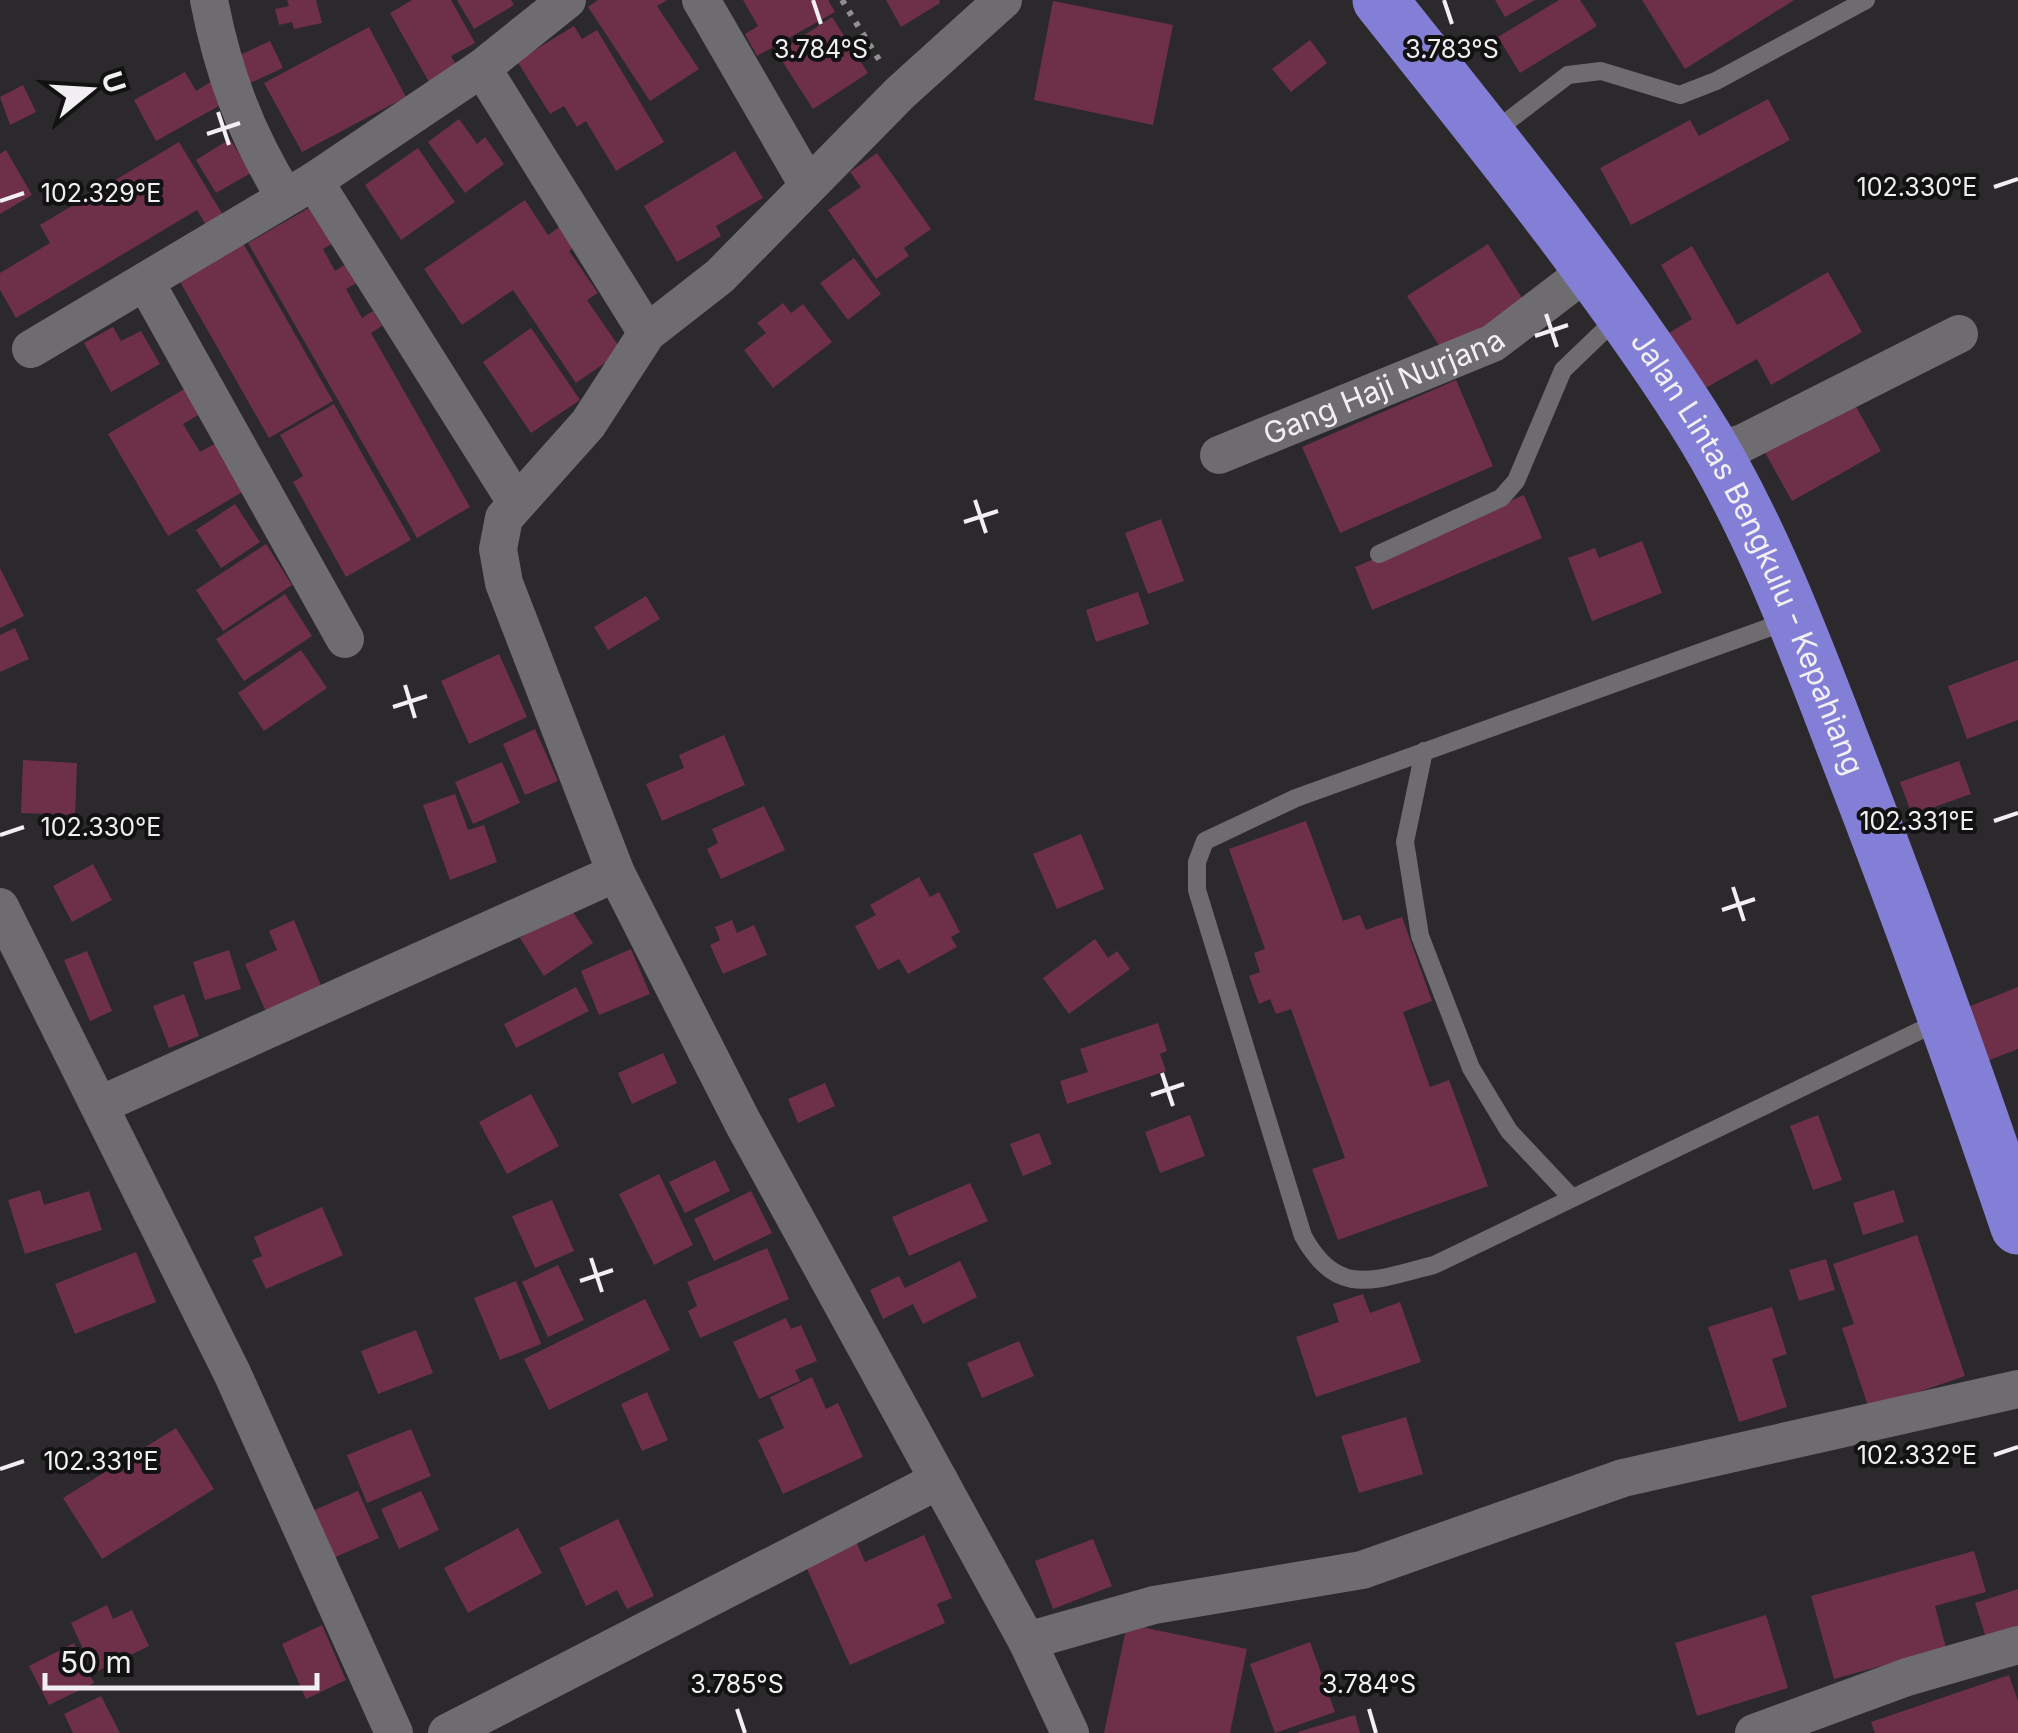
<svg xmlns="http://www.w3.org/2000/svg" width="2018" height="1733" font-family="Inter,sans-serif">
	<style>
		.building { fill: #6e3048 }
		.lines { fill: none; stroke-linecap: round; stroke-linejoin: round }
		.path { stroke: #918f91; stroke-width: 6; stroke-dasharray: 5 8; stroke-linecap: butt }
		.service { stroke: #6f6c6f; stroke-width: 18 }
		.minor { stroke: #6f6c6f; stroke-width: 38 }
		.trunk { stroke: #837fd7; stroke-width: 55 }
		.ticks { fill: none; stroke: #f1eff1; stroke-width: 4 }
		.labels { text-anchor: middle; stroke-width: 8; stroke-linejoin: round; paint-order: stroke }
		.street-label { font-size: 30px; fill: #f1eff1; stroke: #131213 }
		.ticks-label { font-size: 25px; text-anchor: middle; fill: #f1eff1; stroke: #131213; stroke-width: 8; stroke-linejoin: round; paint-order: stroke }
	</style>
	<rect width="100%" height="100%" fill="#2b292b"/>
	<path class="building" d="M287,0H316L322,23L294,29L292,22L279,25L275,9L289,6Z
		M412,0H451L475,43L451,56L461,73L433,89L390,13Z
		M457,0H511L514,5L474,29Z
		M598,0H667L657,6L699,69L650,101L588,7Z
		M743,0H828L835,12L757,56L745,34L758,26Z
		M886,0H939L940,3L901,27Z
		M1495,0H1535L1505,17Z
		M1559,0H1580L1597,26L1520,73L1498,37Z
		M1642,0H1794L1685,69Z
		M1053,1L1173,25L1153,125L1034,100Z
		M832,17L868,73L813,109L777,53Z
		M574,26L582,39L597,30L664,142L616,171L586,121L577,127L564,106L550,114L517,61Z
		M369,27L406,97L302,152L264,83Z
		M1310,40L1327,63L1291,92L1272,69Z
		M270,41L283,68L250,83L238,56Z
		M185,72L196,91L214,80L226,102L156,141L134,100Z
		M23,85L36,112L10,125L0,97Z
		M1768,99L1790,140L1631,225L1600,168L1690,120L1699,136Z
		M459,119L477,144L485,137L504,164L465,193L428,142Z
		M230,139L251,173L216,193L196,160Z
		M179,142L223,215L206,225L197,210L16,318L0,290V273L50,243L40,225Z
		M418,148L455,202L401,240L365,185Z
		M6,150L32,195L0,214V154Z
		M735,151L763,198L716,226L721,236L677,262L644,206Z
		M877,153L931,229L904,248L909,256L876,279L828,210L861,187L850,172Z
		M525,200L548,235L564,224L578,244L569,251L598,293L587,300L622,351L576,383L513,290L462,325L424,269Z
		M314,205L335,242L323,249L335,271L349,262L360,281L346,289L362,318L373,311L382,326L371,333L470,507L417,538L248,243Z
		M243,243L333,401L269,438L179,280Z
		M1488,244L1524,301L1444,353L1407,296Z
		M1692,246L1737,325L1828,272L1862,332L1771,385L1757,359L1702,390L1669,333L1692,319L1661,265Z
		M854,258L881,294L848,320L820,283Z
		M783,303L791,313L803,304L832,342L773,388L744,350L766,333L757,323Z
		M113,327L121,341L141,331L160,364L111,392L84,343Z
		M531,328L580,400L531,433L483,362Z
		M1456,380L1493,466L1340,533L1302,447Z
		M186,388L200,414L183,424L200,452L216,443L244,491L168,536L108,434Z
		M1851,398L1881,451L1792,501L1762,447Z
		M334,404L411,540L346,577L293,482L303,476L280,435Z
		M1524,495L1542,538L1372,610L1355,567Z
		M235,504L260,542L221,568L196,530Z
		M1161,519L1184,581L1148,594L1125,533Z
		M1642,541L1662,593L1592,621L1568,558L1595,548L1599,558Z
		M266,544L292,585L223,631L196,590Z
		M0,568L24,616L0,628Z
		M1138,592L1149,624L1096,642L1086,610Z
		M285,594L312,636L244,681L216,639Z
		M646,596L660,619L608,650L594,627Z
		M15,628L29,659L0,672V635Z
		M301,650L327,688L264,731L238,693Z
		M499,654L527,717L469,744L441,681Z
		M2018,660V720L1967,739L1948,686Z
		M535,729L558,781L525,795L503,744Z
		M724,735L745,785L662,821L646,784L684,768L679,755Z
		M23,760L77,763L75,815L21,813Z
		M1959,761L1971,794L1912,815L1900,782Z
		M502,762L520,803L473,824L455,782Z
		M455,794L468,830L484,825L497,862L450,880L423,805Z
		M764,806L785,850L721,879L707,849L718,843L712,829Z
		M1306,821L1343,921L1360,915L1366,930L1402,917L1432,1001L1403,1012L1430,1087L1449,1080L1488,1186L1338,1240L1312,1169L1345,1158L1291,1009L1276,1014L1270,999L1259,1004L1249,976L1260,972L1254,953L1265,949L1229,849Z
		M1081,834L1104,889L1057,909L1033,854Z
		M93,864L112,900L72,922L53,886Z
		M919,877L930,897L939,892L960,932L951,937L957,947L908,974L899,959L878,970L855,926L876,915L870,905Z
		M569,906L593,943L544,976L520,938Z
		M294,920L322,988L266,1012L245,964L277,950L269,931Z
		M732,920L737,933L754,925L767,955L723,974L710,945L720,940L715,927Z
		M1095,939L1108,958L1117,951L1130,969L1069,1014L1043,978Z
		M631,949L650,994L599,1015L581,971Z
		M229,950L241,989L205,1000L193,962Z
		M87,951L112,1011L90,1021L64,960Z
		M576,987L589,1011L516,1048L504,1024Z
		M2018,987V1049L1974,1066L1953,1013Z
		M184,994L199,1036L169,1048L153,1006Z
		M1158,1023L1167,1051L1160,1054L1166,1071L1067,1104L1060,1081L1088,1072L1080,1049Z
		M663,1053L677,1083L632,1104L618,1073Z
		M825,1083L835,1106L798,1123L788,1099Z
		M531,1094L559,1146L507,1174L479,1122Z
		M1190,1115L1205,1156L1160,1173L1145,1132Z
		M1818,1115L1842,1180L1813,1190L1790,1126Z
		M1039,1133L1052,1164L1023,1176L1010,1144Z
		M715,1160L730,1191L685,1213L669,1182Z
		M659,1174L693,1245L654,1265L619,1194Z
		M970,1183L988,1221L909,1256L892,1217Z
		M40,1190L44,1205L89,1191L102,1230L25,1254L8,1200Z
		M1894,1190L1904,1222L1863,1235L1853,1203Z
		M751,1191L772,1233L714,1261L694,1219Z
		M552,1200L574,1251L535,1268L512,1216Z
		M322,1207L343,1255L266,1289L252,1260L262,1256L254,1237Z
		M1917,1235L1965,1376L1869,1409L1842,1328L1854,1324L1833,1264Z
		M767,1248L789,1299L700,1338L688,1311L697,1306L687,1282Z
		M136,1252L156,1302L75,1334L55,1284Z
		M1826,1259L1835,1290L1799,1301L1789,1270Z
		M960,1261L977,1297L923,1324L913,1304L883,1319L870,1290L899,1276L905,1288Z
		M558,1265L584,1320L548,1337L522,1282Z
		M516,1281L541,1344L500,1360L474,1298Z
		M1363,1294L1370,1313L1400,1302L1421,1362L1316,1397L1296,1337L1339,1322L1333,1304Z
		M645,1299L670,1350L549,1410L524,1359Z
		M1772,1307L1787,1354L1772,1359L1787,1407L1739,1422L1708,1327Z
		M786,1318L791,1329L801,1325L817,1361L795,1370L800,1381L759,1399L733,1342Z
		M416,1330L433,1373L378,1394L361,1351Z
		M1019,1341L1034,1376L982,1398L967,1363Z
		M812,1377L826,1409L838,1403L863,1457L783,1494L758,1440L784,1428L770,1397Z
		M647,1392L668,1440L642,1451L621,1404Z
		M1406,1417L1423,1474L1359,1493L1341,1436Z
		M176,1428L214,1489L102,1559L63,1498Z
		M411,1429L431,1476L367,1503L347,1455Z
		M358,1491L379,1538L331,1559L310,1512Z
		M421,1491L439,1530L399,1549L381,1509Z
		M618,1519L654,1596L627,1609L617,1590L586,1606L559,1548Z
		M518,1528L542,1573L468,1613L444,1568Z
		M924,1535L952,1598L937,1604L945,1623L850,1665L804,1562L855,1539L865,1562Z
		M1093,1539L1112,1586L1053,1609L1035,1561Z
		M1974,1551L1986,1592L1935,1606L1946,1648L1834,1679L1811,1596Z
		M2018,1589V1631L1987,1641L1975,1603Z
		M107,1605L113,1619L132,1610L149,1646L94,1673L71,1623Z
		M1766,1615L1788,1688L1697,1716L1675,1643Z
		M1127,1624L1247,1649L1230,1733H1104Z
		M322,1625L346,1680L306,1699L282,1644Z
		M1310,1642L1335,1712L1275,1733L1250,1664Z
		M74,1643L94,1683L49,1705L29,1666Z
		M2009,1675L2018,1701V1733H1875L1871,1722Z
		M101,1696L120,1733H73L64,1714Z
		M1355,1715L1360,1733H1299L1298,1732Z"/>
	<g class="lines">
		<path class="path" d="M842,0L881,63"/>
		<path class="service" d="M1491,134L1568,75L1601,71L1680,95L1716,81L1866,0
			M1379,554L1501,498L1516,481L1563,370L1616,319
			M1790,620L1296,798L1205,841L1197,862V890L1303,1236C1338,1299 1373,1280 1434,1265L1940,1021
			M1424,751L1405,842L1420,936L1471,1068L1509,1131L1572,1198"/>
		<g class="minor">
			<path d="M209,0C223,73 246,134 285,197"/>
			<path d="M567,0L482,68L647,333"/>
			<path d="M701,0L808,185"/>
			<path d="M1003,0L900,93L720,276L647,333L588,424L504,518L498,549L504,583L616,873L742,1121L1027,1641L1070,1733"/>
			<path d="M314,181L516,502"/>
			<path d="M146,283L345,639"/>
			<path d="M31,349L314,181L482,68"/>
			<path d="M1712,452L1743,443L1959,334"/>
			<path id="s1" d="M1219,455L1493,343L1590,269"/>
			<path d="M0,907L232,1373L394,1733"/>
			<path d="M100,1105L616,873"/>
			<path d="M1027,1641L1154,1605L1362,1570L1623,1478L2018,1389"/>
			<path d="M447,1733L939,1480"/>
			<path d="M1754,1733L1907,1677L2018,1645"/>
		</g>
		<path class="trunk" id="s2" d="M1380,0C1488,136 1598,270 1692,416C1758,519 1802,638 1846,752C1907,909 1964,1067 2018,1227"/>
	</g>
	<path class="ticks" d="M813,0L821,24M1444,0L1452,24M218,112L229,145M207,134L240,123M1994,187L2018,179M0,201L24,193M1546,314L1557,347M1535,336L1568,325M975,500L986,533M964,522L998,511M405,685L415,718M393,707L427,696M1994,821L2018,813M0,835L24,827M1733,887L1744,921M1722,910L1755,899M1162,1073L1173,1106M1151,1095L1184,1084M591,1258L602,1292M580,1281L613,1270M1994,1455L2018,1447M0,1469L24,1461M737,1709L745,1733M1369,1709L1376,1733"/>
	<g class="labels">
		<g class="street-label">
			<text dy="10" stroke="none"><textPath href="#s1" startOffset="178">Gang Haji Nurjana</textPath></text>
			<text dy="10" stroke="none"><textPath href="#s2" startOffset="668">Jalan Lintas Bengkulu - Kepahiang</textPath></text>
		</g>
	</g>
	<g class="ticks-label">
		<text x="821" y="58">3.784°S</text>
		<text x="1452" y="58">3.783°S</text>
		<text x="1917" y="196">102.330°E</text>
		<text x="101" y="202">102.329°E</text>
		<text x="1917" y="830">102.331°E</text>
		<text x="101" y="836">102.330°E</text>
		<text x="1917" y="1464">102.332°E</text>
		<text x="101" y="1470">102.331°E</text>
		<text x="737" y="1693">3.785°S</text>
		<text x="1369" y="1693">3.784°S</text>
	</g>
	<g transform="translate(90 90) rotate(72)" stroke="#131213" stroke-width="8" paint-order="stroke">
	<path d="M0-8L18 38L0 25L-18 38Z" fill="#f1eff1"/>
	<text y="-15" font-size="28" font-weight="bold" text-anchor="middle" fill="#f1eff1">U</text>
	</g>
	<path d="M45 1673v15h272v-15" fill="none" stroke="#f1eff1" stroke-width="5"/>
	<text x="60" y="1673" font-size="30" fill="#f1eff1" stroke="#131213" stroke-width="8" paint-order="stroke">50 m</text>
</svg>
